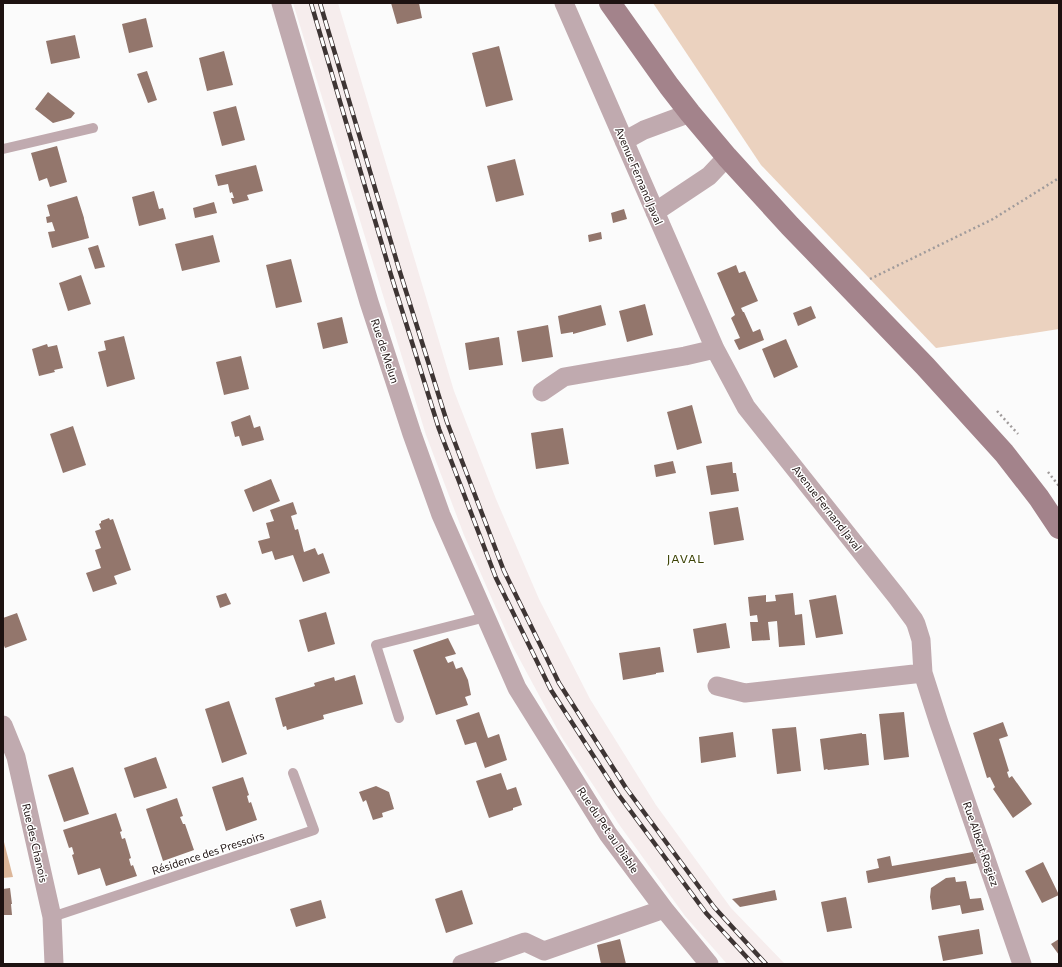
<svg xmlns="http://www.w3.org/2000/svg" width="1062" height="967" font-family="Commissioner,sans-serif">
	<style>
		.built { fill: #f6eded }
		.green { fill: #ebd2bf }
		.forest { fill: #dcb699 }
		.building { fill: #93766c }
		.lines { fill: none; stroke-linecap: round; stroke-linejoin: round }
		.path { stroke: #a09b9b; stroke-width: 2.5; stroke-dasharray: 2 3; stroke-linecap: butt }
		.service { stroke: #c0aaaf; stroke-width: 10 }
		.minor { stroke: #c0aaaf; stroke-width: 19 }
		.secondary { stroke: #a3838b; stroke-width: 22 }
		.rail-casing { stroke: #3e3534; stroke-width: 4.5 }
		.rail { stroke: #fff; stroke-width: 3; stroke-dasharray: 9; stroke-linecap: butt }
		.labels { text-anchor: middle; stroke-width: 3; stroke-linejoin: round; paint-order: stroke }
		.street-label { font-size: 11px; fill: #1d1211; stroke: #fff }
		.neighbourhood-label { font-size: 12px; letter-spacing: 1px; fill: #3c4306; stroke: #fff }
	</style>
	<rect width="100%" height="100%" fill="#fbfbfb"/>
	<path class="built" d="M293,3H338L454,391L496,499L539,599L590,699L656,805L731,908L785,964H727L685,916L618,823L561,736L513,647L464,535L426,435Z"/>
	<path class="green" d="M653,3H1059V329L936,348L761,165Z"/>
	<path class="forest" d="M3,842H4L13,877L3,878Z"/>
	<path class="building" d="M391,3H419L422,18L397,24Z
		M146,18L153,47L129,53L122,24Z
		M75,35L80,58L51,64L46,41Z
		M499,46L513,100L486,107L472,53Z
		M224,51L233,85L207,91L199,58Z
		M147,71L157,100L148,103L137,74Z
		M48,92L75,113L71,118L53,123L35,109Z
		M236,106L245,140L222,146L213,112Z
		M57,146L67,182L50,187L47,178L39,181L31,153Z
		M515,159L524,195L496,202L487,166Z
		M256,165L263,191L247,195L249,200L233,204L231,198H234L232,192L230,193L228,184L218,186L215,175Z
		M154,191L159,209L163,208L166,219L139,226L132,197Z
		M77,196L84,218V219L89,238L52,248L48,232L55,231L52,222L47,223L46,217L50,216L47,205Z
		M214,202L217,213L195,218L193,208Z
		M624,209L627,219L613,223L611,213Z
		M601,232L602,239L589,242L588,235Z
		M213,235L220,262L182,271L175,244Z
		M98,245L105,267L95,269L88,248Z
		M291,259L302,302L276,308L266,265Z
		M736,265L739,273L745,271L758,301L741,308L743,312H744L753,332L760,329L764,340L739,350L734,340L740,338L731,318L735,315L717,273Z
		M81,275L91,304L68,311L59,283Z
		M645,304L653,335L627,342L619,311Z
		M601,305L606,325L573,334V332L561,334L558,316Z
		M811,306L816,318L798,326L793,313Z
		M342,317L348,343L323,349L317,323Z
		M548,325L553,357L522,362L517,331Z
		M124,336L135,379L107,387L98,352L106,350L104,341Z
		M499,337L503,365L469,370L465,343Z
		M786,339L798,367L774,378L762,349Z
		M47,344L48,347L57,345L63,368L54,370L55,372L39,376L32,349Z
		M241,356L249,389L224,395L216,362Z
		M692,405L702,443L677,450L667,412Z
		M250,415L254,428L260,426L264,440L242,446L239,436L235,437L231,422Z
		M73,426L86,465L63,473L50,434Z
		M563,428L569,464L536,469L531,433Z
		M673,461L676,473L656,477L654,465Z
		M732,462L733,473H736L739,491L711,495L706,466Z
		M271,479L280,501L253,512L244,490Z
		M293,502L297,514L291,516L295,530L298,529L304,552L315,548L318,555L323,553L330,573L303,582L293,555L275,560L272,551L262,554L258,541L270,538L266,523L274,521L270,510Z
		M738,507L744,540L714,545L709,512Z
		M109,518L110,520L113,519L131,570L114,576L117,584L93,592L86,573L101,568L95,550L101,548L95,531L101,529L99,524L101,523V521Z
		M226,593L231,604L220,608L216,596Z
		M793,593L795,615L802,614L805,645L779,647L777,621L768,622L770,640L752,641L750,622H758L757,615L750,616L748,597L766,595V602L776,601L775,595Z
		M836,595L843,634L816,638L809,600Z
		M326,612L335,644L308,652L299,620Z
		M17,613L27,640L5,648L3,643V618Z
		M726,623L730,648L697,653L693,629Z
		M448,638L456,654L445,657L448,663L453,661L456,669L462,667L468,680L471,695L465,697L468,705L436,715L413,650Z
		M660,647L664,672L656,673V674L623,680L619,653Z
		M355,675L363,704L323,715L324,719L287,730L286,726L283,727L275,698L315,686L314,683L334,677L335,681Z
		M229,701L247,754L222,763L205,709Z
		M479,712L488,738L499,734L507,760L485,768L476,742L465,745L456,720Z
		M904,712L909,757L884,760L879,714Z
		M1003,722L1008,736L999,739L1009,771L1007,772L1009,778L1012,776L1032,804L1013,818L993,789L995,787L990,777L987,778L973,733Z
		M796,727L801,771L777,774L772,729Z
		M733,732L736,757L701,763L699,737Z
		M862,733V734H866L869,765L828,770L827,769L824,770L820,739Z
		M156,757L167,788L134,798L124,768Z
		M73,767L89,814L64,822L48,775Z
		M501,773L507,790L516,787L522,805L513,808V810L489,818L476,781Z
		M243,777L249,795L247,796L249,803L251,802L257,820L226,831L212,787Z
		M376,786L389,792L394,809L382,813L383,817L373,820L366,800L363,802L359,792Z
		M177,798L183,816L180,817L183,824H185L194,850L163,861L146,809Z
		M116,813L122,831L120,832L122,839L125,838L131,858L129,859L131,866L133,865L137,876L106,886L100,868L78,875L72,855L74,854L72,847L69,848L63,830Z
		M973,852L977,863L868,883L866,871L879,868L877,859L890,856L892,866Z
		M1043,862L1059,895L1042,903L1025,871Z
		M955,877L956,882L966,881L970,899L981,898L984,910L962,914L960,905L932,910L930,897L931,888L946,878Z
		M10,888L12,904H11L12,915H3V889Z
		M462,890L473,924L446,933L435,899Z
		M775,890L777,900L740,907L732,899Z
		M846,897L852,928L827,932L821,902Z
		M321,900L326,918L296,927L290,909Z
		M979,929L983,954L943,961L938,936Z
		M620,939L626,964H601L597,945Z
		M1059,939V955L1051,944Z"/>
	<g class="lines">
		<path class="path" d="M870,279L993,219L1059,178
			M997,411L1018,434
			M1048,472L1059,486"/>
		<path class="service" d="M3,149L93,128
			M399,718L376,645L486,617
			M52,917L314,830L293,773"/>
		<path class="minor" d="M281,3L369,302L412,434L441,515L517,688L608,834L664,909L709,964
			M564,3L715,349L746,407L897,597L914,620L916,624L921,640L923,673L939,723L1022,964
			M624,141L644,130L690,113
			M655,212L709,176L727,157
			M542,392L564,377L685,356L715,349
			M717,686L745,693L923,673
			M3,725L16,757L52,917L54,964
			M462,964L525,942L544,951L664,909"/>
		<path class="secondary" d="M610,3L669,86L690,113L727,157L790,226L925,366L1004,453L1039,498L1059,528"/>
		<defs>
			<path id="rail" d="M311,3L391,275L439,429L496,578L551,690L618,794L706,913L753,964
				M320,3L399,269L447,422L504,571L559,683L626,788L714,907L766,964"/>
		</defs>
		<use href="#rail" class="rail-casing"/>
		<use href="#rail" class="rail"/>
	</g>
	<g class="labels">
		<g class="street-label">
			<text transform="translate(639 176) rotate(67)" y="4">Avenue Fernand Javal</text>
			<text transform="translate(385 351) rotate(72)" y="4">Rue de Melun</text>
			<text transform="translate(827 508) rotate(52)" y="4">Avenue Fernand Javal</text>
			<text transform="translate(608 830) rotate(56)" y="4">Rue du Pet au Diable</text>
			<text transform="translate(35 843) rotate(77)" y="4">Rue des Chanois</text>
			<text transform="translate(981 844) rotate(71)" y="4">Rue Albert Rogiez</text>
			<text transform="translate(208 853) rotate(-18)" y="4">Résidence des Pressoirs</text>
		</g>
		<g class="neighbourhood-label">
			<text x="686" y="563">JAVAL</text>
		</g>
	</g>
	<rect width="1062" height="967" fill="none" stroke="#1d1211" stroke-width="8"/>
</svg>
